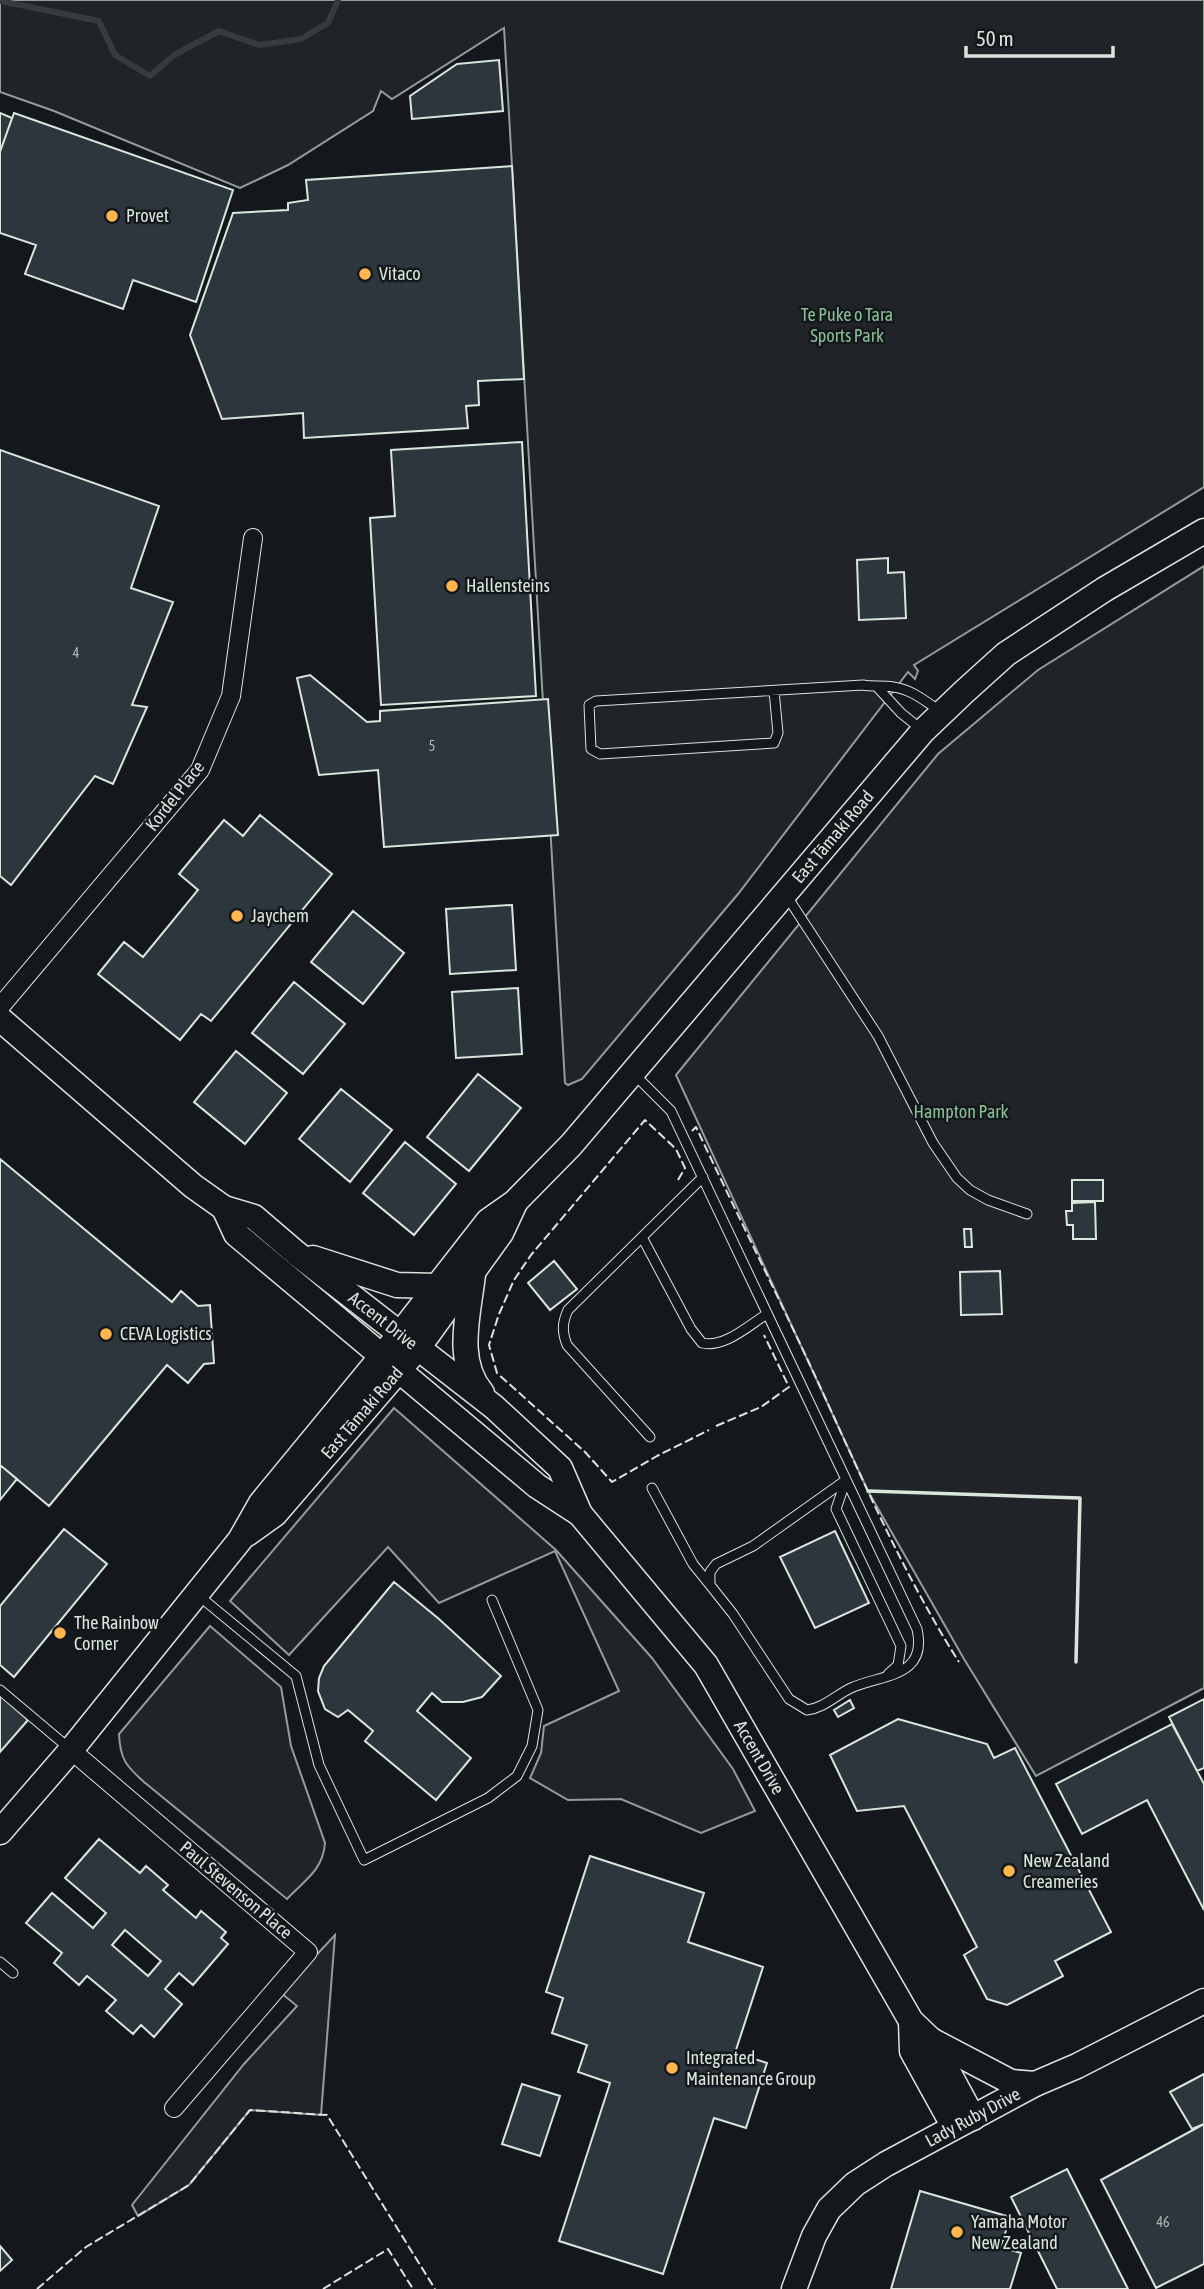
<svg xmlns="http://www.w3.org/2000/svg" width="1204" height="2289" font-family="'Asap Condensed',sans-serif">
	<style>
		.green { fill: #202428; stroke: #939e99; stroke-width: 2 }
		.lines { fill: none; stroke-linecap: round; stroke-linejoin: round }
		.stream { stroke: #363b3e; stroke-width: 6 }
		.building { fill: #2c363c; stroke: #d8e6dc; stroke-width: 2; fill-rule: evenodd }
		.lane-casing { stroke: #d8e6dc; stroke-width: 11 }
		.street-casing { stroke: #d8e6dc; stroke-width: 20 }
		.secondary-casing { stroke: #d8e6dc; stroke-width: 27 }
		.lane { stroke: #14181c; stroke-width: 9 }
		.street { stroke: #14181c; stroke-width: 18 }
		.secondary { stroke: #14181c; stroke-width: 24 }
		.fence { stroke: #d8e6dc; stroke-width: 2; stroke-dasharray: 9 3.5; stroke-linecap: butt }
		.wall { stroke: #d8e6dc; stroke-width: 3.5 }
		.poi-dot { fill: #ffb74d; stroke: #14181c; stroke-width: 2.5 }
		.labels { text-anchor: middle; stroke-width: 5; stroke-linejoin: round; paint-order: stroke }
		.number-label { font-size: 14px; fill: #adbab4 }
		.poi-label { font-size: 18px; fill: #d8e6dc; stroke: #14181c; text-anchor: start }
		.park-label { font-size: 18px; fill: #8ac095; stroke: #14181c }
		.street-label { font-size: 18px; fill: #d8e6dc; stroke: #14181c }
	</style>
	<rect width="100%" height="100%" fill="#14181c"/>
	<path class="green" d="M0,0H1204V487L914,665L918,671L915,679L908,672L738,894L582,1079L568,1085L565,1083L504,28L392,99L381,91L373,111L288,165L240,188L54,111L0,92Z
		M1204,566V1688L1036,1776L964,1659L868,1491L676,1075L938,754L1038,670Z
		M394,1408L556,1550L652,1658L733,1769L755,1811L701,1833L621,1799L568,1800L530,1778L541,1753L544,1726L619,1691L555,1551L439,1603L388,1547L289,1655L230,1601Z
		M210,1626L281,1687L291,1746L325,1843C323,1870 305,1880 287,1899L144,1782C126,1766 120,1759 119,1734Z
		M335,1935L321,2115L250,2110L189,2185L138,2216L132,2205L244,2064L297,2006L281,1993Z"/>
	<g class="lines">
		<path class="stream" d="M0,1L99,21L115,55L150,76L174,55L219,31L259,45L301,39L328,23L338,0"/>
	</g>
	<path class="building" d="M499,60L503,111L412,119L410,96L457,64Z
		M0,113L12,118L0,152Z
		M14,113L233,190L196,302L133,280L123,309L25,274L36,245L0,233V152Z
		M512,166L524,379L478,381L479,405L466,406L468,428L304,438L303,413L222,419L190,335L233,213L288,210V203L308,200L306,180Z
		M522,442L536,696L381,705L370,518L395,516L391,450Z
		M0,450L159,506L131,588L173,602L132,705L147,707L113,784L95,776L11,885L0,876Z
		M888,558V573L904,572L906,618L859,620L857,560Z
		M310,675L367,722L380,721V711L548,699L558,835L384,847L378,770L319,775L297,678Z
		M260,815L332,874L211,1021L201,1014L180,1040L98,974L124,942L143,957L198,890L179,874L224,820L243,836Z
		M512,905L516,970L450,974L446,909Z
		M353,911L404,953L363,1004L311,962Z
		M294,982L345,1024L303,1074L252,1033Z
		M518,988L522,1054L456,1058L452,992Z
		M236,1051L287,1093L245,1144L194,1102Z
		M478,1074L521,1108L469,1171L427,1137Z
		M341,1089L392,1130L350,1182L299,1139Z
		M405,1142L456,1184L414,1235L363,1193Z
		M0,1159L172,1302L181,1291L198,1306L210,1305L214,1363L204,1364L188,1383L167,1365L49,1506L0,1465Z
		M1072,1180H1103V1201H1072Z
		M1095,1202L1096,1239H1073V1225H1067L1066,1211H1072V1203Z
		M964,1229H971L972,1247H965Z
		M554,1261L577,1289L550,1310L528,1283Z
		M1000,1271L1002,1314L961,1315L960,1272Z
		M0,1465L17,1479L0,1500Z
		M64,1529L107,1564L14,1677L0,1665V1606Z
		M835,1531L869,1603L815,1628L780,1557Z
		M394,1582L439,1619L501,1676L482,1697L463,1702H442L432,1693L417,1711L471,1758L436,1800L365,1741L373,1731L348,1710L338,1717L325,1709L318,1691L319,1678L324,1666Z
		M0,1695L28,1720L0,1752Z
		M1204,1699V1768L1197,1771L1169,1717Z
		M850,1700L854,1708L838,1717L834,1710Z
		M898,1719L987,1744L994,1758L1015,1748L1111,1932L1055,1961L1063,1976L1007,2005L987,1999L964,1955L977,1947L904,1806L857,1811L830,1755Z
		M1172,1724L1204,1784V1910L1147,1800L1082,1834L1056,1784Z
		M99,1839L140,1873L146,1866L168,1885L163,1890L196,1918L201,1911L226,1932L221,1938L228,1944L193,1985L179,1973L165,1989L182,2004L154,2037L141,2025L133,2034L106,2011L116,2000L87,1976L79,1985L54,1963L62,1953L26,1923L52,1893L93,1928L106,1913L65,1878ZM125,1930L161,1961L148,1976L112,1945Z
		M590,1856L704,1893L688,1942L763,1967L735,2053L767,2063L746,2128L714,2118L663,2274L559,2241L610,2083L578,2072L587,2045L552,2033L563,1998L546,1992Z
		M1204,2074V2124L1192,2129L1170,2092Z
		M522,2084L560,2096L540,2156L502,2144Z
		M1204,2124V2264L1156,2288L1101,2180Z
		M1067,2169L1128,2289H1057L1011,2197Z
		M920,2191L1010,2217L1001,2247L1021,2253L1010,2289H891Z
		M0,2246L12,2260L0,2271Z"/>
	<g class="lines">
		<defs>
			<path id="lane" d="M878,688L901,713L922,730
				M774,691L778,733L774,743L600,754L591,749L589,705L596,701L863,685C873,687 883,685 893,687C911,689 925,701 940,711
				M786,895L878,1036L933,1143L957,1178L970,1190L988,1200L1027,1214
				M633,1073L671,1111L917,1629C928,1678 882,1674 851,1688C836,1695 824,1708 807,1710L789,1699L733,1614L710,1585V1572L716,1564L753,1546L846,1480
				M642,1237L691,1329L702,1343C725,1348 749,1325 767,1314
				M650,1437L567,1345C562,1332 562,1323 568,1310L703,1177
				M846,1480L836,1509L901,1646L898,1665L888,1674
				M652,1488L693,1564L710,1585
				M198,1595L296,1676L319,1765L364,1860L488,1798L517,1776L532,1746L538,1710L492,1600
				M0,1690L70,1749
				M0,1962L13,1973"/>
			<path id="street" d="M0,1007L200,770L231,696L253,538
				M71,1750L308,1952L174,2108"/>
			<g id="secondary">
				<path id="s1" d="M0,1019L193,1186L224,1208L254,1217L296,1253L494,1407L560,1468L580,1514L706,1665L911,2021L931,2040L973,2118"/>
				<path d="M224,1208L236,1234L537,1486L580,1514"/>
				<path d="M313,1258L397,1285L438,1286"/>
				<path d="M473,1274C469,1313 454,1360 482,1393"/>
				<path id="s2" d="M247,1534L275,1514L418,1348L501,1233L515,1203"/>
				<path id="s3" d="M0,1832L71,1750L240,1540L261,1503L400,1334L488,1221L515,1202L571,1145L923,731L965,691L1006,654L1105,589L1204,531"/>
				<path d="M911,2021L912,2051L954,2127"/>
				<path d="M931,2040L1011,2082L1035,2084"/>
				<path id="s4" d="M794,2289L814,2236L829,2209L855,2184L886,2164L1035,2084L1077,2066L1204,2001"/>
			</g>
		</defs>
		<use href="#lane" class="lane-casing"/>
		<use href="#street" class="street-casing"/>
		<use href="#secondary" class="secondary-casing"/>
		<use href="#lane" class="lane"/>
		<use href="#street" class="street"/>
		<use href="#secondary" class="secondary"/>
		<path class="fence" d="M692,1131L696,1127C736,1212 778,1296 818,1382C861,1476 903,1574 959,1662
			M678,1180L685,1168L676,1149L645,1120L531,1255L514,1280L499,1314L489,1345L497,1373L585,1452L612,1482L657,1456L709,1430
			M716,1426L761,1407L789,1387L764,1335
			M37,2289L86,2247L189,2185L250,2110L327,2115L435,2289
			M323,2289L388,2249L413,2289"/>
		<path class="wall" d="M868,1491L1080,1498L1076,1662"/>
	</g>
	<g class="poi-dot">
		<circle cx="112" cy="216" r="7"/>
		<circle cx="365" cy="274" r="7"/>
		<circle cx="452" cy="586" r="7"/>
		<circle cx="237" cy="916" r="7"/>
		<circle cx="106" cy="1334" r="7"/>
		<circle cx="60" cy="1633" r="7"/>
		<circle cx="1009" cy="1871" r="7"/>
		<circle cx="672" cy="2068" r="7"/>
		<circle cx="957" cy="2232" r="7"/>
	</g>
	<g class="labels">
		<g class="number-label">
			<text x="76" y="658">4</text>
			<text x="432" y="751">5</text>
			<text x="1163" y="2227">46</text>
		</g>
		<g class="poi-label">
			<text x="126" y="222">Provet</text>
			<text x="379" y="280">Vitaco</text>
			<text x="466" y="592">Hallensteins</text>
			<text x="251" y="922">Jaychem</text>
			<text x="120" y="1340">CEVA Logistics</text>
			<text x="74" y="1629">The Rainbow<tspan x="74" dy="21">Corner</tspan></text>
			<text x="1023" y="1867">New Zealand<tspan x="1023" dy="21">Creameries</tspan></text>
			<text x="686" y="2064">Integrated<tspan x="686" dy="21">Maintenance Group</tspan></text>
			<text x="971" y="2228">Yamaha Motor<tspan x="971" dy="21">New Zealand</tspan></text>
		</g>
		<g class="park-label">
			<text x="847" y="321">Te Puke o Tara<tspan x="847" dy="21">Sports Park</tspan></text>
			<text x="961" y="1118">Hampton Park</text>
		</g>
		<g class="street-label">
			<text transform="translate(175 796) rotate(-52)" y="6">Kordel Place</text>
			<text dy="6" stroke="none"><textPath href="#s3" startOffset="1300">East Tāmaki Road</textPath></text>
			<text dy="6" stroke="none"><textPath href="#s1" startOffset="490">Accent Drive</textPath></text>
			<text dy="6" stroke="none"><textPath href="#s2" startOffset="168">East Tāmaki Road</textPath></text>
			<text dy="6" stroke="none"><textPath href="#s1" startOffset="1074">Accent Drive</textPath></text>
			<text transform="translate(236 1890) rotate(40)" y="6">Paul Stevenson Place</text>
			<text dy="6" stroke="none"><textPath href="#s4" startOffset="259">Lady Ruby Drive</textPath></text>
		</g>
	</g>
	<path d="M966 46v10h147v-10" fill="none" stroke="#d8e6dc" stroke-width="3.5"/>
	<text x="976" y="46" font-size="21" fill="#d8e6dc" stroke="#14181c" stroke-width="5" paint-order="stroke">50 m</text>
</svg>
